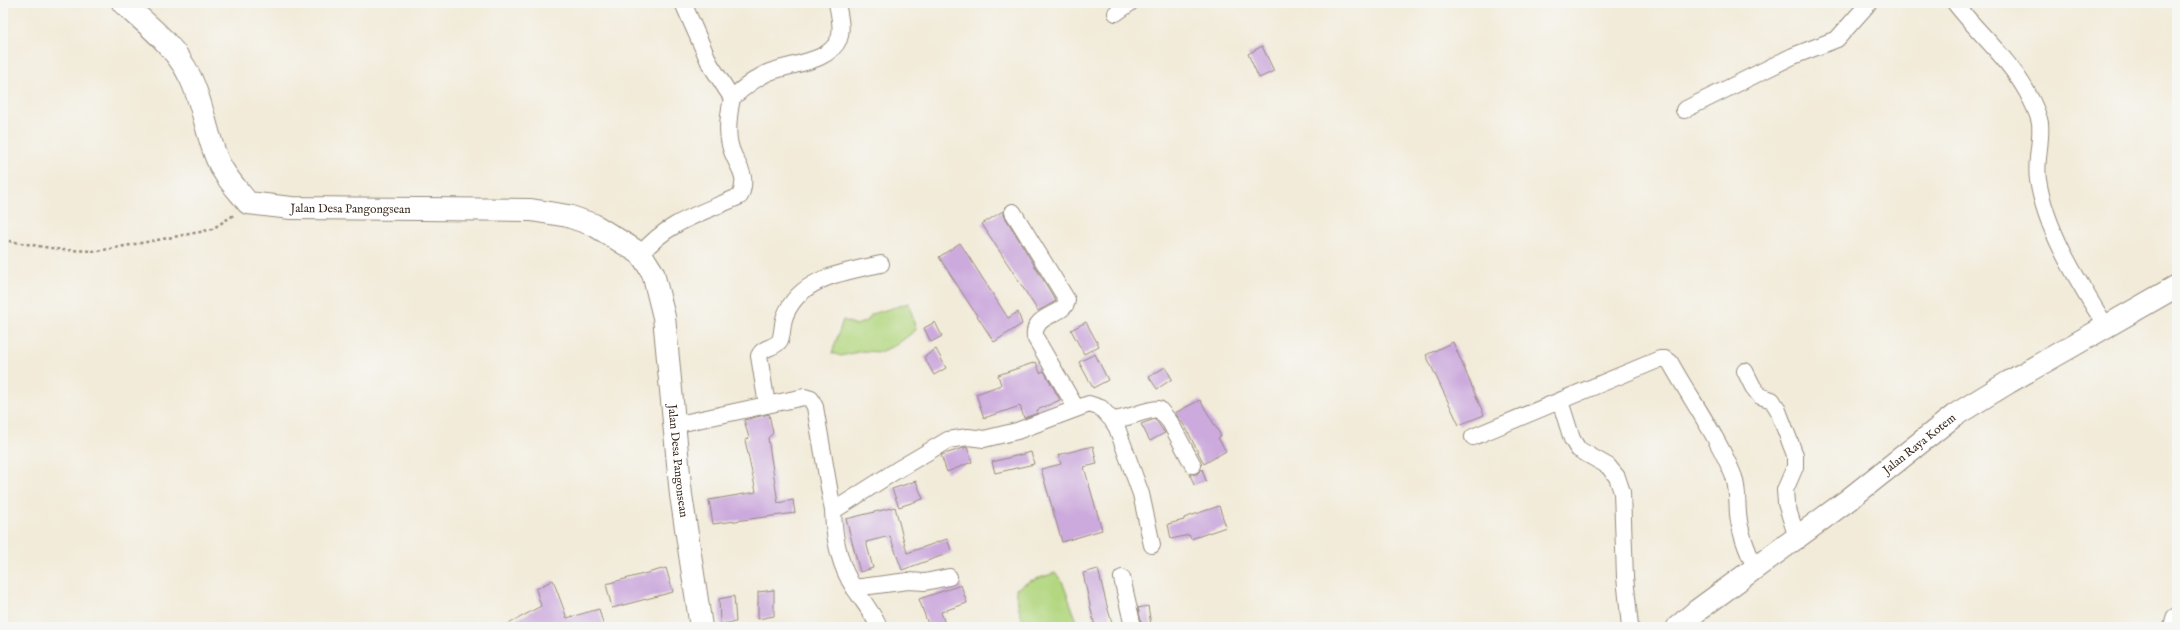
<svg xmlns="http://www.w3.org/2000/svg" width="2180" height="630" font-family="'IM FELL English',serif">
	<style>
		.green { fill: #b2d780; stroke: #76804f }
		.building { fill: #cad }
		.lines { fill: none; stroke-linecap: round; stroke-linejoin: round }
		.street-casing { stroke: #968a7c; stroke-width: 18 }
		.secondary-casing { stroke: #968a7c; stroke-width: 24 }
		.highway-casing { stroke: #968a7c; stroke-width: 24 }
		.path { stroke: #968a7c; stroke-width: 2.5; stroke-dasharray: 3 3; stroke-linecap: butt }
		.street { stroke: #fff; stroke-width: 16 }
		.secondary { stroke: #fff; stroke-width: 22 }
		.highway { stroke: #fff; stroke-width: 22 }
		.labels { text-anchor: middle; stroke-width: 4; stroke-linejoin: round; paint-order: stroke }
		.street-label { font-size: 12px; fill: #3b2a1e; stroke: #f6f6f2 }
	</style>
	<rect width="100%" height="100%" fill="#f6f6f2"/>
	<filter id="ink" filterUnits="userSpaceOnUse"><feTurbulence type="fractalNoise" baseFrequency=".025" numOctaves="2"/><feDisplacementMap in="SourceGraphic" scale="8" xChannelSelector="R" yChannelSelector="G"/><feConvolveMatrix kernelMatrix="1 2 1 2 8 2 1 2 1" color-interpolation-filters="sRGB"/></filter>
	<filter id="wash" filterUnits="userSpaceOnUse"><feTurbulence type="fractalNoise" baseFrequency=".012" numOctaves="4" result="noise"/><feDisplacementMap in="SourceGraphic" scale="16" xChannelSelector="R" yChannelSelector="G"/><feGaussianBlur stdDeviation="0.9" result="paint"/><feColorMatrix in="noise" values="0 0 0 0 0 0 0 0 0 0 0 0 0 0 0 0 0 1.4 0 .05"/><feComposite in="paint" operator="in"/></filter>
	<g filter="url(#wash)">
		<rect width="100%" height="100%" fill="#f2ebd9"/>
		<path class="green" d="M909,303L916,330L896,345L880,352L862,351L841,356L832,353L843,320L857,325L868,320L872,314Z
			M1055,573L1062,581L1079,627H1025L1019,610L1016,589L1030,581Z"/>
		<g id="blocks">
			<path class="building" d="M1262,46L1274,71L1259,78L1248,54Z
				M1003,211L1005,217L1056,301L1038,311L982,224Z
				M960,243L1008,318L1018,312L1022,324L994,342L939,257Z
				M935,322L942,336L931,342L924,328Z
				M1086,322L1099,346L1084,354L1071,330Z
				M1453,342L1484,415L1459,425L1426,355Z
				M936,349L946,368L934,375L924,357Z
				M1095,354L1108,380L1093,388L1079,362Z
				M1036,362L1040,373L1044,371L1060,400L1037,410L1038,413L1024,418L1020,406L984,418L976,394L1001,385L998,375Z
				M1165,367L1172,379L1157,389L1149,377Z
				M1200,400L1221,436L1218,438L1226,451L1204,464L1186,428L1175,413Z
				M769,414L773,433L768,438L778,503L793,500L795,513L713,524L709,500L756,492L745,440L749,438L744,420Z
				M1155,419L1165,433L1150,441L1141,424Z
				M1093,446L1097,464L1084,467L1102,530L1062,542L1041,469L1061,464L1058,455Z
				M967,447L972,462L947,472L941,455Z
				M1031,452L1034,464L995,473L992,462Z
				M1202,469L1206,481L1194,485L1190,474H1197Z
				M916,481L923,499L899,507L892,489Z
				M1219,506L1226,527L1191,539L1189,535L1171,539L1168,524L1184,520V518Z
				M895,507L907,553L947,539L952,552L902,570L890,536L866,542L873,568L860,572L846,519Z
				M666,568L673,592L612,608L606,584Z
				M1098,569L1107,606L1113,627H1095L1091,610L1083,573Z
				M553,580L567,618L599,609L604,627H503L541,606L536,589Z
				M961,585L967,603L941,612L946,627H929L919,599Z
				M774,590V616L758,619V592Z
				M734,596L736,622L720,624L719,599Z
				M1148,606L1151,625L1142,626L1138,608Z"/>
		</g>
	</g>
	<g filter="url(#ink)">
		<use href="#blocks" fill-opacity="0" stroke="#968a7c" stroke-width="1"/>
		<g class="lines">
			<defs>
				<path id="street" d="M683,3L710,64L732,98
					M1955,3C1978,33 2009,59 2027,92C2032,101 2038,113 2040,123C2042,142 2035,161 2038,180C2046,232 2080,284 2107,328
					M1116,13L1130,3
					M1684,110L1793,56L1837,39L1869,3
					M1013,212L1067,300C1066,316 1032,313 1035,337L1076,408
					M641,254C668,221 703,213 740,196C750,173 735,166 730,145C726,130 729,113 732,98C743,88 754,79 767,73C789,63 828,64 839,39C843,29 839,14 837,3
					M1745,371L1753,387L1760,396L1772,400L1777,408L1795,455V467L1785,490L1786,503L1797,538
					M1560,401L1572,439L1578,449L1608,466L1617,477L1622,492L1625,577L1630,627
					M767,405L759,356C763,346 775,349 780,340C783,333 782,323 785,316C800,277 845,272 881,264
					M1112,420C1129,419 1142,410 1159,409L1170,422L1193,465
					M674,425L804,397L811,399L815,407L833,511
					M1473,437L1660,359H1665L1670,362C1691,400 1718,437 1734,477C1738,490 1737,501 1738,514C1740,534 1747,551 1756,569
					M1122,578L1133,627
					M854,588L908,581L925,582L949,577
					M879,627C872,612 863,601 854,588C839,565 834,538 833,511L897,470L948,440L968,437L984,439L1017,431L1089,404L1101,408L1112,420L1117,428L1141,494L1152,545"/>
				<g id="secondary">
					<path id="s1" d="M123,3C148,25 176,47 190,77C203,103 206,133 217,159C224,176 237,189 248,203L291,208L531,210L568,216L594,225L641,254L653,273L664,317L681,495L701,627"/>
					<path id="s2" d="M1678,627L1698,610L1848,500L1955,415L2009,382L2177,286"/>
				</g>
				<path id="highway" d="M2175,627L2177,619"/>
			</defs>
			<use href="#street" class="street-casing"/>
			<use href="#secondary" class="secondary-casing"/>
			<use href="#highway" class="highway-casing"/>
			<path class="path" d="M3,240L63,250L98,251L200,232L212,229L234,215"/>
			<use href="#street" class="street"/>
			<use href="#secondary" class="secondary"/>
			<use href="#highway" class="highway"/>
		</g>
	</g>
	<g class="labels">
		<g class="street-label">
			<text dy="4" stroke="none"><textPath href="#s1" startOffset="344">Jalan Desa Pangongsean</textPath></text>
			<text dy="4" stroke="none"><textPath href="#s2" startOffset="303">Jalan Raya Kotem</textPath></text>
			<text dy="4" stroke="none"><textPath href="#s1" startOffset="857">Jalan Desa Pangonsean</textPath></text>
		</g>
	</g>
	<rect width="2180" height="630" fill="none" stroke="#f6f6f2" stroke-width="16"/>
</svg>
